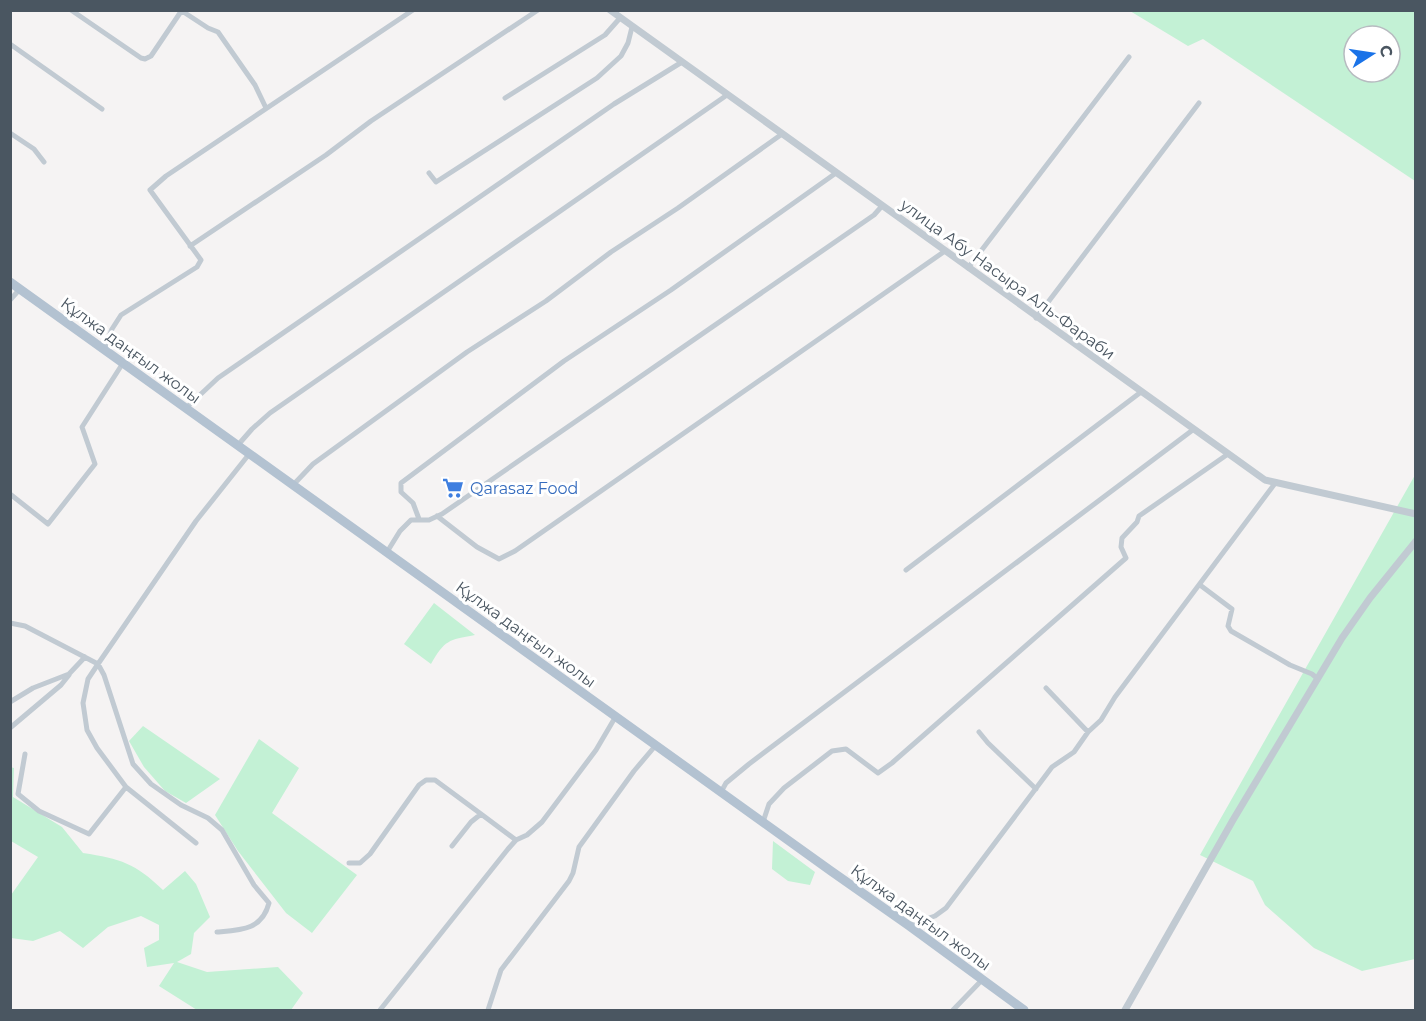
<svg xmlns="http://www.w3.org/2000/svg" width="1426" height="1021" font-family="Montserrat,sans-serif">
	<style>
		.green { fill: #c3f1d5; fill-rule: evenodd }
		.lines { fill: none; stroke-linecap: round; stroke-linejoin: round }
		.minor { stroke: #c1cad2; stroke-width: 5 }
		.tertiary { stroke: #c1cad2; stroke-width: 7 }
		.primary { stroke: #b3c2d1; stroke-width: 9 }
		.labels { text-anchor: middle; stroke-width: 6; stroke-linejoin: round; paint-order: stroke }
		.street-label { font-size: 16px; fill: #4a5661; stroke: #fff }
		.shop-label { font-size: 16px; fill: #366cbe; stroke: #fff; text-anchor: start }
	</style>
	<rect width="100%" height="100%" fill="#f5f3f3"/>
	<path class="green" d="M1130,11H1415V181L1203,39L1188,46ZM1354,36H1390V72H1354Z
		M1415,475V959L1362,971L1314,948L1265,905L1253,881L1200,855Z
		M434,603L475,635C448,640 445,640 431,664L404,644Z
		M143,726L220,779L186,803L165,791L144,767L129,741Z
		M259,739L299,768L272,813L357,875L312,933L286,913L238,851L215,815Z
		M10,767L14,768L13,797L62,827L83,853C121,859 135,863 163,890L185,871L196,884L210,917L194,933L191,954L177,962L207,972L278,967L303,993L291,1010H197L159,986L174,963L147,967L144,948L159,940V925L141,916L108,927L83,948L60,931L33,941L11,938V895L38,857L11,841Z
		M773,841L815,872L810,885L788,881L772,869Z"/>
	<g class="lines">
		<path class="minor" d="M71,10L141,58L145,59L151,56L182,10
			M182,11L208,28L218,32L255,85L266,108
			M10,44L102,109
			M505,98L605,35L620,18
			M10,133L34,149L44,162
			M429,173L436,182L597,78L621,56L628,43L632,27
			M190,246L326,155L371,121L538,10
			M968,268L1129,57
			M10,300L20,289
			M1036,318L1199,103
			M104,349L112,329L121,315L197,267L201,260L150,190L166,176L413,10
			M186,408L218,378L614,104L682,62
			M238,445L252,429L270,413L727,95
			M294,484L313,464L467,352L546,301L611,252L678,208L782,134
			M10,494L48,524L95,464L82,427L123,363
			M437,516L477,547L499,559L515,551L945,251
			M419,519L413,503L401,492V483L564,361L671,290L836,173
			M387,552L400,531L411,520H429L442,514L874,215L882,206
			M906,570L1141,392
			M1200,585L1232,609L1228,626L1231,631L1290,665L1312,674L1318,679
			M10,623L25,626L98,664L196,521L250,453
			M1046,688L1088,732
			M10,702L33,688L69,674L85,657
			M10,728L61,685L69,675
			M979,732L988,743L1036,789
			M25,754L18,794L39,811L89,834L126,787
			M721,792L726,783L749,764L1194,429
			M763,822L769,804L784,788L832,751L846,749L878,773L892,763L1126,558L1121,547L1122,538L1137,522L1139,516L1228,454
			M196,843L126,787L97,748L87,730L83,703L88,679L98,664L104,675L133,764L151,784L181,805L208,818L222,830L254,885L269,903C262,930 241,930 217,932
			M452,846L471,822L481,814L516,840
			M349,863H360L370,854L419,785L426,780H435L481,814
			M908,925L935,916L946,908L1052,767L1074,752L1088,732L1101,720L1115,697L1276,482
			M380,1010L508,849L516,840L527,835L542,822L596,750L616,716
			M488,1010L501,970L569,881L573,873L579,847L634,771L656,745
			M953,1010L982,980"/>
		<path class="tertiary" d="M610,10L1265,480L1416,514
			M1125,1010L1233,820L1342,638L1370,598L1416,541"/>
		<path class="primary" d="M10,282L831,871L908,925L1024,1010"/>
	</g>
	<defs>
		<symbol id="supermarket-bare" viewBox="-9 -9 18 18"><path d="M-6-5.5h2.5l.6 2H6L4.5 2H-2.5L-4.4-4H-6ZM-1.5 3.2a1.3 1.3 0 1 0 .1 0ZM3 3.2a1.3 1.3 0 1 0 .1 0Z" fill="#3f7fe0" stroke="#fff" stroke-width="2.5" paint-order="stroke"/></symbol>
	</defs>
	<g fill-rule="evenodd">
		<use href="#supermarket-bare" x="438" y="473" width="30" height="30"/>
	</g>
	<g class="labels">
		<g class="street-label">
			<text transform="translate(1008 279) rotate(36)" y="6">улица Абу Насыра Аль-Фараби</text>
			<text transform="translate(131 350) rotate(36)" y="6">Құлжа даңғыл жолы</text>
			<text transform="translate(526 634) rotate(36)" y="6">Құлжа даңғыл жолы</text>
			<text transform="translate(921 917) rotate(36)" y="6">Құлжа даңғыл жолы</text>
		</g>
		<g class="shop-label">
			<text x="470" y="494">Qarasaz Food</text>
		</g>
	</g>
	<rect width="1426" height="1021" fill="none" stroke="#4a5661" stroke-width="24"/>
	<g transform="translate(1372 54) rotate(78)"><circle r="28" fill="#ffffff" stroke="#b7bbc0" stroke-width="1.5"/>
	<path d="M0-4.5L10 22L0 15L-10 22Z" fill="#1a73e8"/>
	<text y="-9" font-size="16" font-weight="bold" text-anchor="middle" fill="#4a5661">С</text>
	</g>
</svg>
